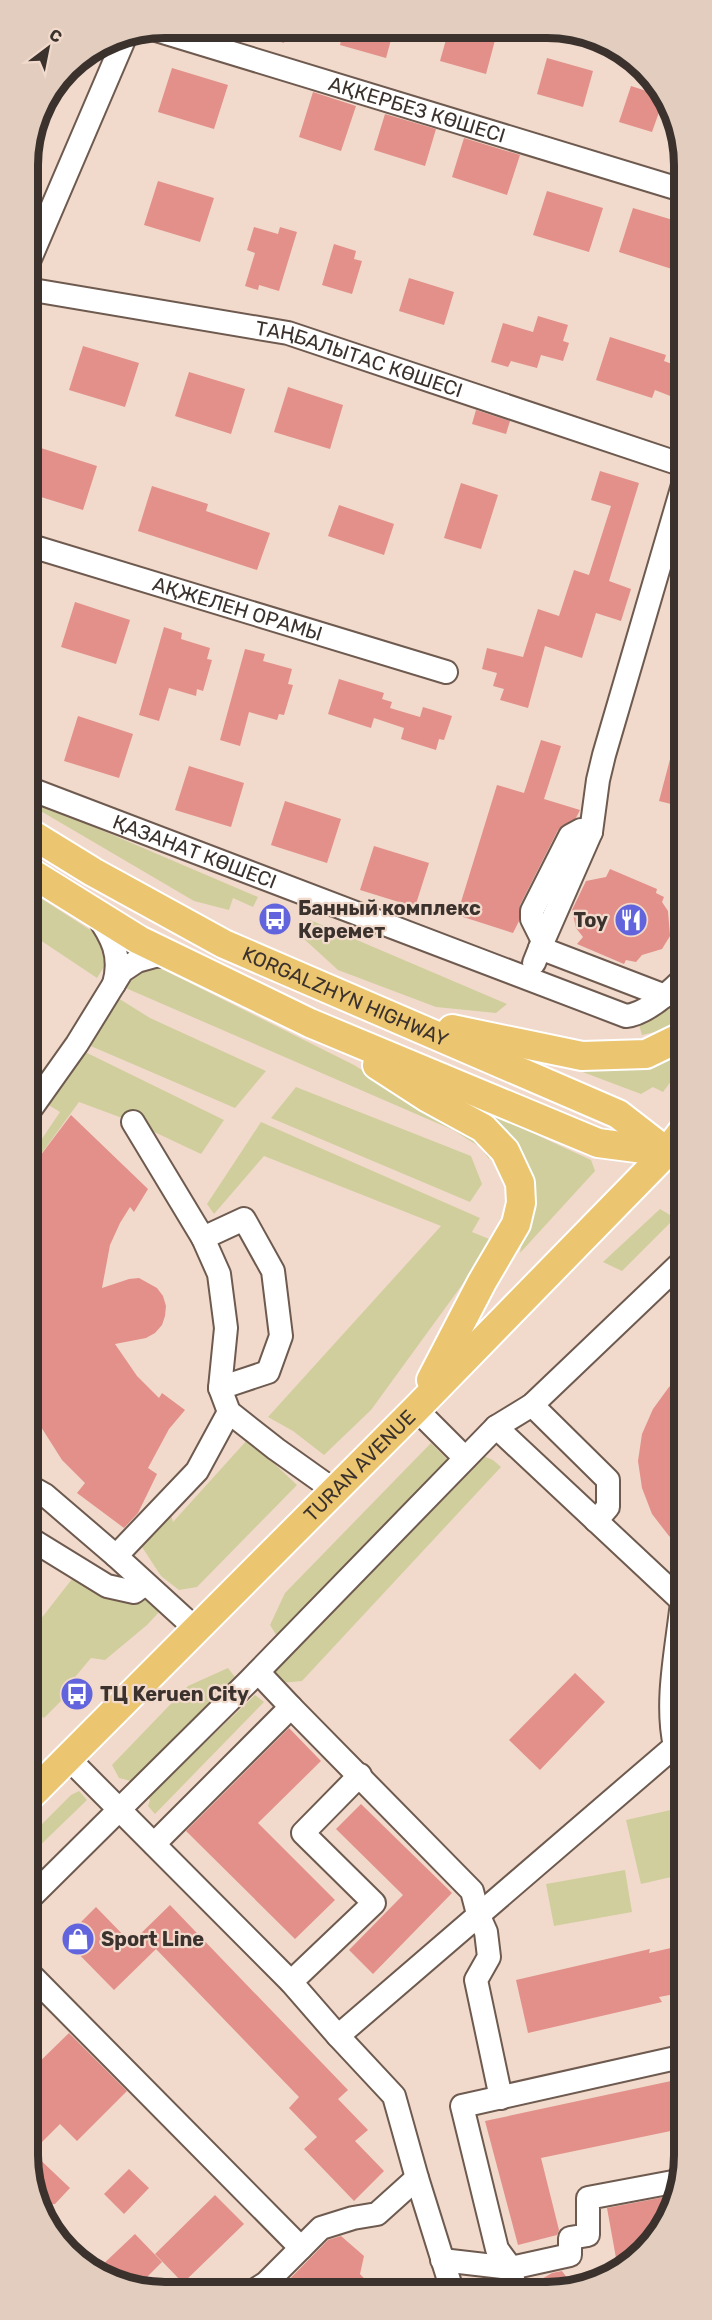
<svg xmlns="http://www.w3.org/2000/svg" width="712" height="2320" font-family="Rubik,sans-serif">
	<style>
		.green { fill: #d0ce9d }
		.building { fill: #e29089 }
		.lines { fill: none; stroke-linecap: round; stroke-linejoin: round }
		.minor-casing { stroke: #6e5a4f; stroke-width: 26 }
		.major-casing { stroke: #fff; stroke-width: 32 }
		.minor { stroke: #fff; stroke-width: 22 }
		.major { stroke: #ecc571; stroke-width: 28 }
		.labels { text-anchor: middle; stroke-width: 4.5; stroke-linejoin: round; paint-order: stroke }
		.street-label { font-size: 20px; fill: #3b322d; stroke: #f1dacc }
		.poi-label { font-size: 20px; font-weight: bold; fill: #3b322d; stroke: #f1dacc; text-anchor: start }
		.rim { fill: none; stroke: #3b322d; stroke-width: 8 }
	</style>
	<rect width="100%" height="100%" fill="#f1dacc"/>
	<path class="green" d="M45,806L258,897L253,907L233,898L229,910L194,901L39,810Z
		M28,890L98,935L105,965L97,978L28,932Z
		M310,920L507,1004L496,1013L436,1007L338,970L303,938Z
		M160,968L354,1065L411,1101L486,1143L491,1152L489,1159L480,1147L453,1130L121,986L140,972Z
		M683,990V1018L664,1030L642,1035L637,1018Z
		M118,998L150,1018L266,1071L235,1108L86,1044Z
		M683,1046V1065L663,1092L653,1087L641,1094L556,1062Z
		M81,1050L224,1120L201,1154L133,1122L79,1102L28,1172V1149L33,1152L60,1112L42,1101Z
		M296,1087L471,1156L482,1184L470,1202L271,1118Z
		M480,1109L591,1160L595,1171L520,1253L532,1178L524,1154L513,1138Z
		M261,1122L480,1218L472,1232L494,1241L371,1410L324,1455L293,1431L268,1417L441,1226L264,1156L214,1214L207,1204Z
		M660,1209L675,1218L622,1271L603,1262Z
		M248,1439L297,1485L197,1587L179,1590L161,1576L140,1544L170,1511L173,1522Z
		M431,1443L449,1461L278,1638L270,1625L285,1593Z
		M483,1456L493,1460L501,1467L302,1681L281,1683L271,1673Z
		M76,1574L142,1592L161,1610L147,1625L105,1660L91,1658L65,1689L67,1695L44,1718L29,1709V1634Z
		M228,1668L235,1677L131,1781L119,1778L112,1765L188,1686Z
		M255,1695L264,1702L155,1814L148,1806L150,1800L148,1797Z
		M79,1791L87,1800L29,1856V1837L71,1795Z
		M684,1807V1874L641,1884L626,1820Z
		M625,1870L632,1912L554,1926L546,1884Z"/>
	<path class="building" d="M247,28H289L284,43L246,31Z
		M344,28L394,29L386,58L340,45Z
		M449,29H498L486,74L440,61Z
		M547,58L593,71L583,107L537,94Z
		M172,68L228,85L214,129L158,112Z
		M631,86L659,95L663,101L652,132L619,122Z
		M313,92L356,106L341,151L299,137Z
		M385,114L436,129L425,166L374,150Z
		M464,138L520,155L507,195L452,177Z
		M158,181L214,198L200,242L144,225Z
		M547,191L603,208L589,252L533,235Z
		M633,208L683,223V245L675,270L619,252Z
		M254,227L278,234L280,227L297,232L279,291L259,285L258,290L245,286L255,253L247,250Z
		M334,244L356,251L354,259L362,261L352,294L322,285Z
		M409,278L454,292L444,325L399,311Z
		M538,316L568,325L563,341L569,343L563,361L541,355L537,368L511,361L508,367L491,362L503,323L533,332Z
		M610,337L666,355L664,361L683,368V401L655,390L652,398L596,380Z
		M83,346L139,363L125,407L69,390Z
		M189,372L245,389L231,434L175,416Z
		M288,387L343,405L330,449L274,432Z
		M476,410L510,421L506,434L472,424Z
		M41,448L97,466L83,510L28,493Z
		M600,471L639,483L609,581L631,589L621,621L596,613L582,658L545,646L528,708L500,700L504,689L493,686L497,673L482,669L487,648L523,657L538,609L559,616L574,570L589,575L611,506L591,500Z
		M461,483L498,495L481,549L444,538Z
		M152,486L208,504L206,511L270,533L257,570L138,531Z
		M339,505L394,524L384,555L328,536Z
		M75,602L130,620L116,664L61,647Z
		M164,627L182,633L181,639L210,648L207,659L212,660L203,691L197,689L196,696L169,688L159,721L139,715Z
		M245,649L265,654L263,661L292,669L288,684L293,685L284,715L279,714L277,720L249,712L240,746L220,740Z
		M339,679L384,693L382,699L392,702L390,708L420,717L423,707L452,716L444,740L439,739L436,750L401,739L404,728L374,718L371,728L328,714Z
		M78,716L133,734L119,778L64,761Z
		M678,729L683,730V807L659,801Z
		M541,740L561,746L544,799L580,810L576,818L558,830L520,905L519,921L513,933L457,915L497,785L524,793Z
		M189,766L244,783L231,827L175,810Z
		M285,801L341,819L327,863L271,845Z
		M374,846L429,863L415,907L360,890Z
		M610,869L657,889L656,893L664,897L662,902L668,911L670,936L662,949L642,955L636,962L626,960L624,964L577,944L583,937L576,928L572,910L586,881L606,877Z
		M71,1115L148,1189L134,1212L130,1207L120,1223L110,1245L102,1288L129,1279L139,1278L157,1288L163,1296L166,1306L165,1316L162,1325L155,1333L146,1338L115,1344L137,1376L159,1398L162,1393L185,1410L169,1429L148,1468L157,1474L138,1513L124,1528L77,1493L85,1483L62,1460L29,1408L28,1186L32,1178L28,1172Z
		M684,1376V1548L669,1536L652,1514L642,1488L638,1461L642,1434L653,1409L669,1387Z
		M575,1673L605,1702L540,1770L509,1740Z
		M289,1728L321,1761L258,1823L335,1900L295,1939L186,1831Z
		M361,1804L452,1893L373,1974L349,1950L403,1895L336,1829Z
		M170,1905L348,2090L338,2099L368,2130L355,2141L384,2171L354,2201L304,2149L317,2137L289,2108L299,2097L156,1949L114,1990L64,1939L96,1907L131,1943Z
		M684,1945L685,1992L659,1997L662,2002L528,2033L516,1980L650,1949L649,1953Z
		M69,2033L127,2091L77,2141L60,2124L32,2152L70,2188L55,2204L42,2205L30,2182L29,2072Z
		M685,2078V2128L541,2158L559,2230L557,2235L518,2245L485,2121Z
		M129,2169L149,2188L124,2214L104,2194Z
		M215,2195L244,2224L183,2283L155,2254Z
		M670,2196L651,2246L623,2262L622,2258H616L607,2208Z
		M135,2234L162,2262L135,2289L98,2269Z
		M341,2236L364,2256L360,2274L375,2290H279L328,2240Z
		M562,2271L571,2283L565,2290H528V2287L552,2273Z"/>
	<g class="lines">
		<defs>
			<g id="minor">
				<path id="s1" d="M153,29L682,190"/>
				<path d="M27,266L126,35"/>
				<path id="s2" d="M27,289L288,333L683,465"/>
				<path id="s3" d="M28,545L446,672"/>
				<path id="s4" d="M28,795L33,790L626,1016C646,1014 670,992 683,979"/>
				<path d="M96,914C112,937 122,955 114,984"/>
				<path d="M543,941L532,919V911L570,836L581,830L591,832"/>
				<path d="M540,948L591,832L598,780L604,755L683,485"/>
				<path d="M534,963L540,948L665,996"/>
				<path d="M28,1113L77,1044L122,971L137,961L155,956L172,955"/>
				<path d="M133,1122L203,1238L244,1219L273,1271L281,1336L268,1372L220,1388L229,1412L276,1449L335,1491"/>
				<path d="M203,1238L219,1274L226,1328L220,1388"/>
				<path d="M532,1405L608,1480V1507L596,1521"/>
				<path d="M416,1409L465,1458"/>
				<path d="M496,1427L684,1603"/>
				<path d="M29,1486L45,1495L116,1556"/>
				<path d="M29,1538L107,1586L134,1592L145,1584"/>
				<path d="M197,1630L116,1556L197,1471L229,1412"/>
				<path d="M258,1672L291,1707"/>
				<path d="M69,1759L291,1982L338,2036L675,1746C665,1701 677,1649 682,1602"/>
				<path d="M154,1844L291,1707L472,1891L478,1914L486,1932L489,1957L476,1980L501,2098"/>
				<path d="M29,1899L249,1681L496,1427L532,1405L684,1260"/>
				<path d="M29,1973L301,2248"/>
				<path d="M291,1982L374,1903L303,1833L360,1775"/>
				<path d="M338,2036L394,2096L417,2178L452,2290"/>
				<path d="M442,2260L511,2268L570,2255V2238L588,2235V2198L673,2182L676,2185"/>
				<path d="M255,2290L266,2283L321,2228L353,2218L377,2214L417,2178"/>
				<path d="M515,2290L511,2268L497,2249L462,2106L685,2056"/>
			</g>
			<g id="major">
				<path id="s5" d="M28,832L93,872L224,944L618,1114L667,1152L684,1159"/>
				<path d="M28,871L139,940L310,1023L598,1143L667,1152"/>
				<path d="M452,1029L582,1056L646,1054L683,1036"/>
				<path d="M377,1065L428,1098L483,1128L505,1151L520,1183L521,1203L516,1224L482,1282L431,1380"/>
				<path id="s6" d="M29,1797L416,1409L667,1152L684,1129"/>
			</g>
		</defs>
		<use href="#minor" class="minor-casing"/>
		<use href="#major" class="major-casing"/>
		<use href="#minor" class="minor"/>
		<use href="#major" class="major"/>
	</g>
	<defs>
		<symbol id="bus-disc" viewBox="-11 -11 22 22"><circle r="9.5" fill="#6264dd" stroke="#f1dacc"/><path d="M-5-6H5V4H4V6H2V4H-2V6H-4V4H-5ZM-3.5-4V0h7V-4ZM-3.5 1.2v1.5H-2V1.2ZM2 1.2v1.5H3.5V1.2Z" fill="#fff"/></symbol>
		<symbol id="restaurant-disc" viewBox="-11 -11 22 22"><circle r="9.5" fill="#6264dd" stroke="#f1dacc"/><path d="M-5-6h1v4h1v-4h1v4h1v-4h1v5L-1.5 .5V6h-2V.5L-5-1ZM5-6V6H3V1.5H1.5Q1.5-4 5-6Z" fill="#fff"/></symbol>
		<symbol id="shop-disc" viewBox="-11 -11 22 22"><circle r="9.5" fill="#6264dd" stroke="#f1dacc"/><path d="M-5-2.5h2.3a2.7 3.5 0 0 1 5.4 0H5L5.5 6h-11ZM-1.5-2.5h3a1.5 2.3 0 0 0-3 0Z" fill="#fff"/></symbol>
	</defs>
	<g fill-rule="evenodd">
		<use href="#bus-disc" x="256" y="900" width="38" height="38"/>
		<use href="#restaurant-disc" x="612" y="901" width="38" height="38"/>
		<use href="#bus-disc" x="58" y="1675" width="38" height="38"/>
		<use href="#shop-disc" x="59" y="1920" width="38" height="38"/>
	</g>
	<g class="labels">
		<g class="street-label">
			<text dy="7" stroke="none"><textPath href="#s1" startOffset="276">АҚКЕРБЕЗ КӨШЕСІ</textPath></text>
			<text dy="7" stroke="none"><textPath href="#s2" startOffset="340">ТАҢБАЛЫТАС КӨШЕСІ</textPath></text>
			<text dy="7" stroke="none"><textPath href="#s3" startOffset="219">АҚЖЕЛЕН ОРАМЫ</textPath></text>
			<text dy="7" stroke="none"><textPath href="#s4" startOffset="180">ҚАЗАНАТ КӨШЕСІ</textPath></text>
			<text dy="7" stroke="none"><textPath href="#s5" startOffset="358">KORGALZHYN HIGHWAY</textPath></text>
			<text dy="7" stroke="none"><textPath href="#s6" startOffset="468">TURAN AVENUE</textPath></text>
		</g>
		<g class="poi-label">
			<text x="298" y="915">Банный комплекс<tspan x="298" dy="23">Керемет</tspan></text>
			<text x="608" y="927" text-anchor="end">Toy</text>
			<text x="100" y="1701">ТЦ Keruen City</text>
			<text x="101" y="1946">Sport Line</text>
		</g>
	</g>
	<path d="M0 0H712V2320H0ZM165 38H547A127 127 0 0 1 674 165V2155A127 127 0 0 1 547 2282H165A127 127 0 0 1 38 2155V165A127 127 0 0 1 165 38Z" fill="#e2cdbf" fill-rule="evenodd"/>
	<path class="rim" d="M165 38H547A127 127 0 0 1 674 165V2155A127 127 0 0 1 547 2282H165A127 127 0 0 1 38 2155V165A127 127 0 0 1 165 38Z"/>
	<g transform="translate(48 48) rotate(32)" stroke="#f1dacc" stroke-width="4.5" paint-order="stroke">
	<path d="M0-4.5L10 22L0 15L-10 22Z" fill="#3b322d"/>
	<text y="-9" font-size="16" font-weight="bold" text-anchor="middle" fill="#3b322d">С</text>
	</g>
</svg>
